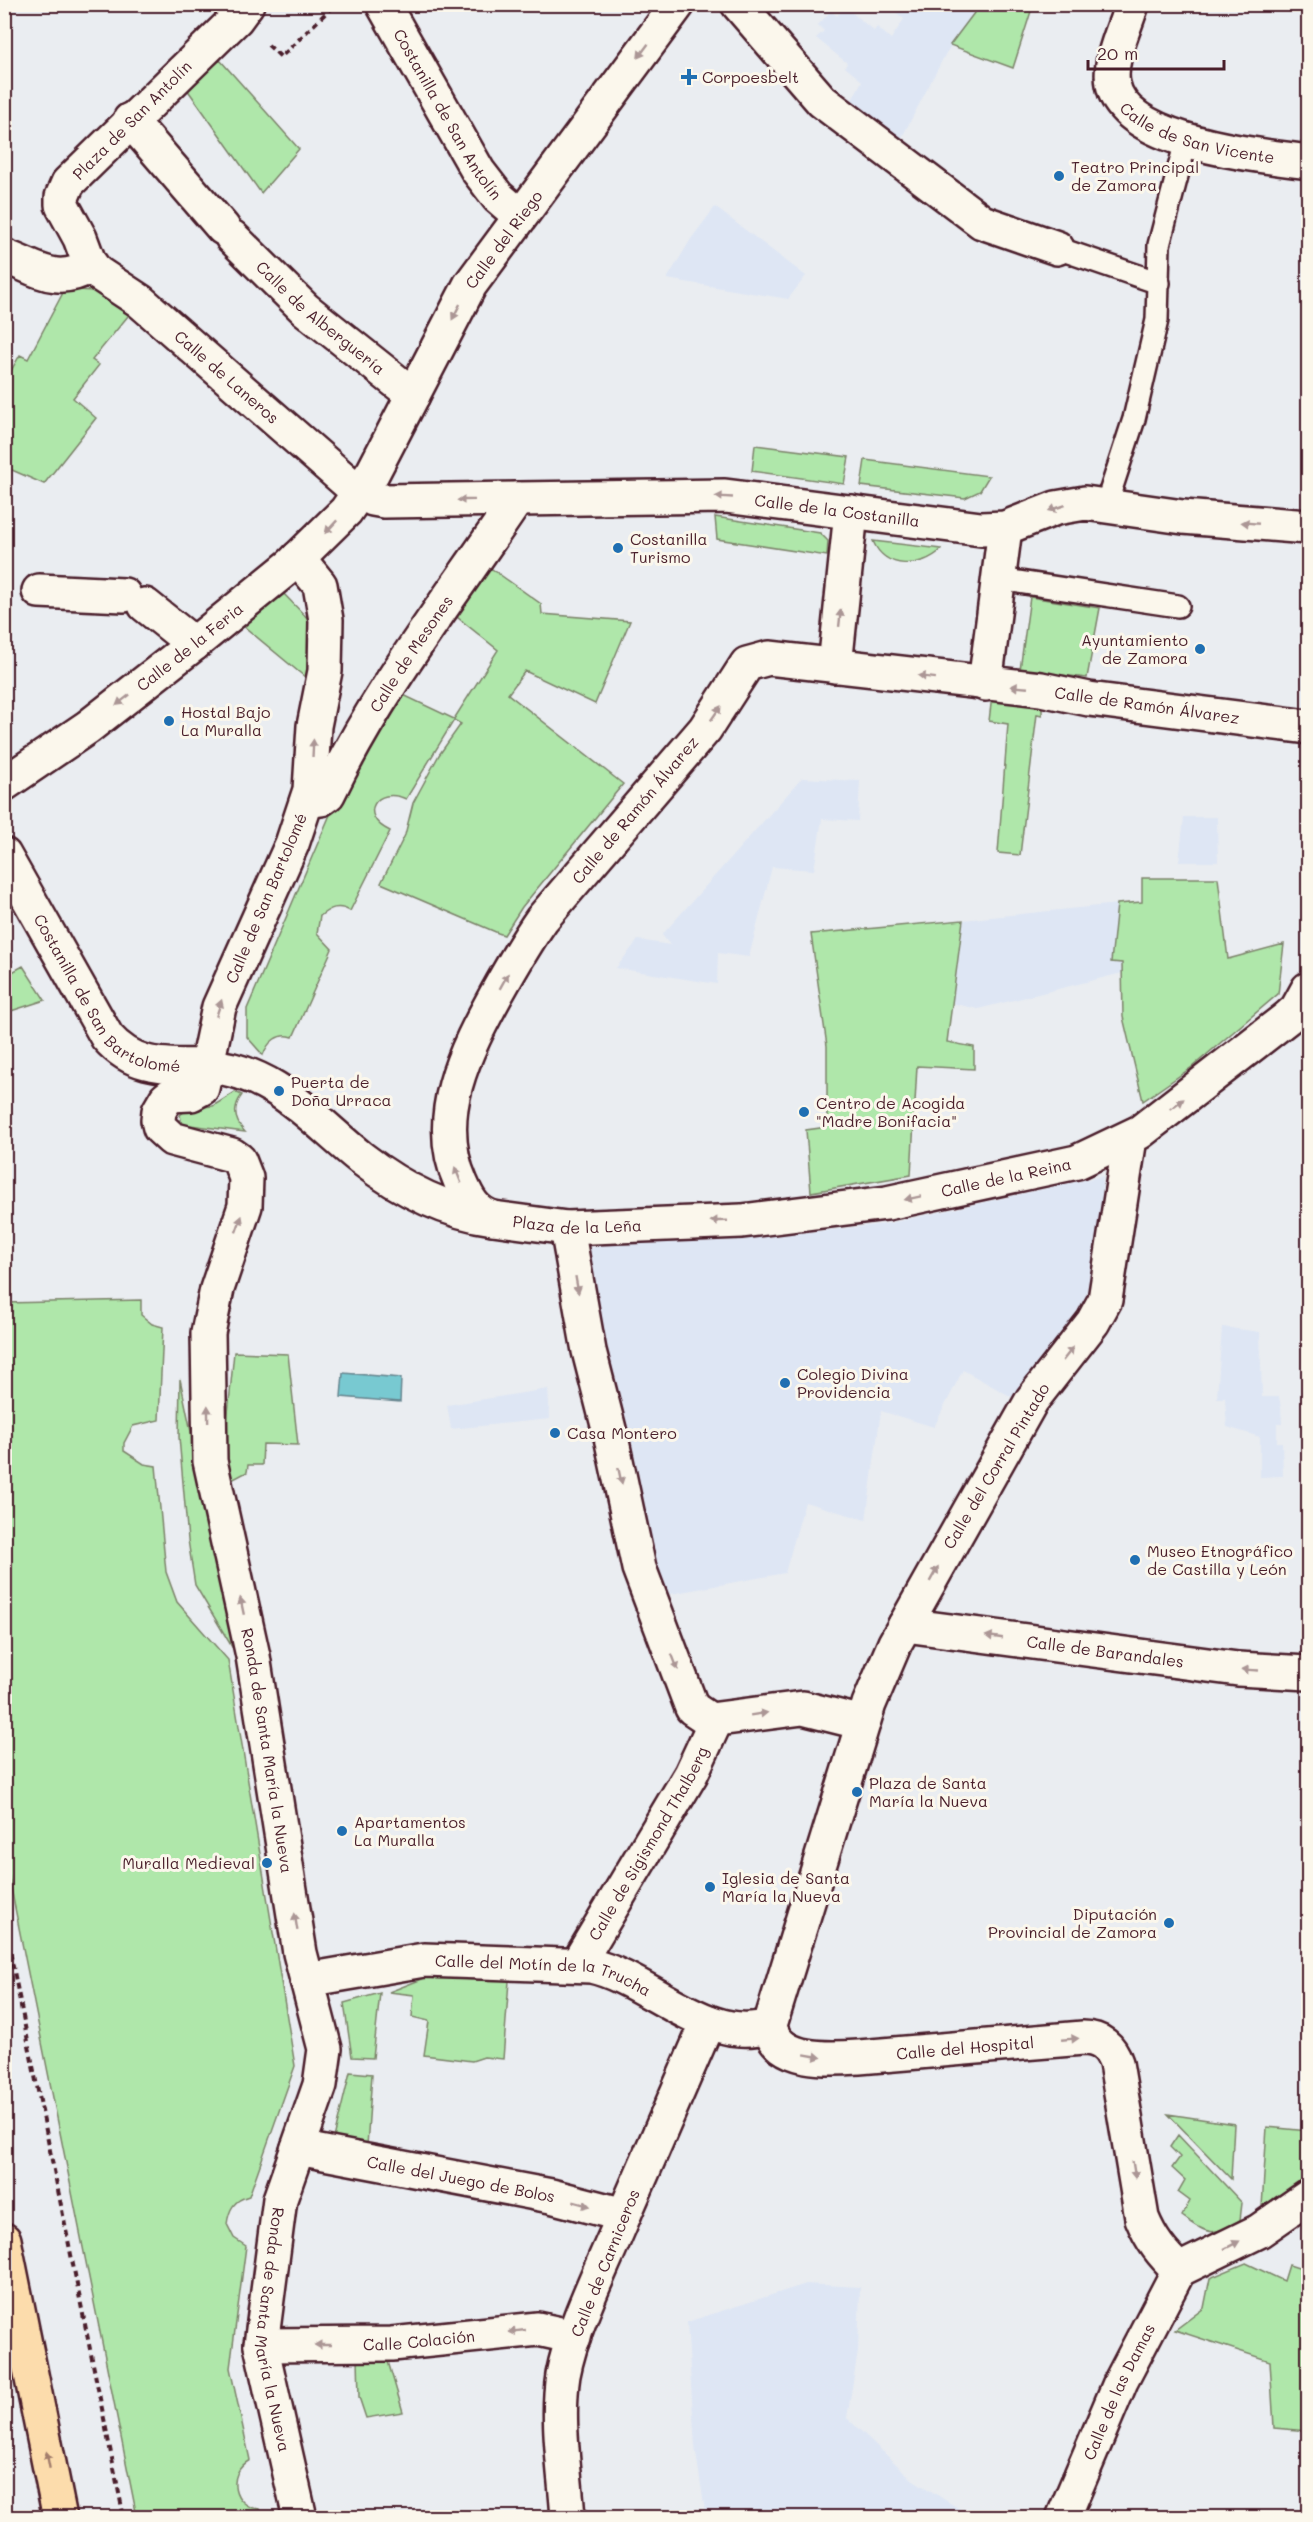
<svg xmlns="http://www.w3.org/2000/svg" width="1313" height="2522" font-family="Mali,sans-serif">
	<style>
		.built { fill: #dee6f4 }
		.green { fill: #afe7aa; stroke: #7c836a; stroke-width: 1.5 }
		.water { fill: #78c9d1; stroke: #66858f; stroke-width: 1.5 }
		.lines { fill: none; stroke-linecap: round; stroke-linejoin: round }
		.service-casing { stroke: #4a1f2b; stroke-width: 26 }
		.pedestrian-casing { stroke: #4a1f2b; stroke-width: 38 }
		.minor-casing { stroke: #4a1f2b; stroke-width: 38 }
		.trunk-casing { stroke: #4a1f2b; stroke-width: 38 }
		.path { stroke: #4a1f2b; stroke-width: 4; stroke-dasharray: 6 4.5; stroke-linecap: butt }
		.service { stroke: #fbf7ec; stroke-width: 21 }
		.pedestrian { stroke: #fbf7ec; stroke-width: 33 }
		.minor { stroke: #fbf7ec; stroke-width: 33 }
		.trunk { stroke: #fcdcac; stroke-width: 33 }
		.oneway { fill: #ab9695 }
		.oneway2 { fill: #a37e6c }
		.poi-dot { fill: #1f6fb2; stroke: #fbf7ec; stroke-width: 2 }
		.labels { text-anchor: middle; stroke-width: 6; stroke-linejoin: round; paint-order: stroke }
		.poi-label { font-size: 16px; fill: #4a1f2b; stroke: #fbf7ec; text-anchor: start }
		.street-label { font-size: 16px; fill: #4a1f2b; stroke: #fbf7ec }
	</style>
	<rect width="100%" height="100%" fill="#eaedf1"/>
	<filter id="ink" filterUnits="userSpaceOnUse"><feTurbulence type="fractalNoise" baseFrequency=".0167" numOctaves="2"/><feDisplacementMap in="SourceGraphic" scale="12" xChannelSelector="R" yChannelSelector="G"/><feConvolveMatrix kernelMatrix="1 2 1 2 8 2 1 2 1" color-interpolation-filters="sRGB"/></filter>
	<g filter="url(#ink)">
		<path class="built" d="M887,5H980L946,53L901,139L852,100L862,81L845,67L847,63L816,38L824,31L818,25L831,11L837,16L845,7L874,31L877,27L891,39L904,19Z
			M715,207L806,276L788,299L667,279L691,239Z
			M802,778L860,781L858,821L822,819L814,870L772,867L749,957L718,953L717,984L616,968L638,940L670,945L662,935Z
			M1184,817H1217L1218,862H1179Z
			M1117,904L1111,961L1122,963V973L978,1009L951,1003L963,920Z
			M1103,1176L1099,1249L1084,1301L1019,1401L963,1370L934,1427L881,1411L866,1520L805,1502L785,1573L665,1595L653,1562L627,1430L606,1350L589,1248L632,1240L735,1238L736,1240L886,1224Z
			M1222,1327L1260,1332L1262,1397H1279L1281,1407L1282,1424H1277V1442H1282L1283,1476L1260,1477V1437L1227,1427L1225,1398H1217Z
			M548,1389L550,1419L451,1429L447,1405Z
			M806,2284L860,2287L858,2352L847,2418L912,2479L972,2517H706L695,2447L687,2322Z"/>
		<path class="green" d="M980,5H1033L1013,68L950,45Z
			M220,60L299,149L261,193L187,89Z
			M65,289L106,292L137,305L92,360L99,365L73,398L96,418L44,484L5,467V381L20,355L28,359Z
			M755,445L849,457L844,484L752,471Z
			M865,460L989,476L980,491L965,498L861,486Z
			M715,517L820,533L828,541L827,556L717,539Z
			M873,541L942,549C921,569 885,570 873,541Z
			M485,564L541,604L542,614L630,621L595,704L525,671L508,694L623,784L522,907L504,935L498,933L381,883L405,835L413,803L439,755L461,724L454,720L406,799C376,785 357,816 390,831L350,911C338,904 330,908 320,916L317,933L332,949L293,1037C278,1032 268,1042 263,1055L247,1037V1009L338,796L395,691L454,719L498,650L452,613Z
			M282,592L313,624L311,682L241,624Z
			M1030,597L1100,608L1087,678L1020,670Z
			M992,696L1042,700V715L1037,714L1020,855L998,853L1008,724L989,721Z
			M1142,878H1218L1228,959L1284,944L1278,994L1192,1067L1143,1101L1123,1017L1122,963L1111,962L1117,904L1142,902Z
			M963,920L947,1042L974,1047V1069L917,1066L911,1175L811,1192L806,1130L827,1127V1046L811,934Z
			M23,966L45,1000L5,1013V976Z
			M235,1092L242,1095C232,1108 234,1120 245,1132L182,1124L180,1115L189,1108L213,1106Z
			M141,1300V1315L152,1324L163,1327L159,1420L133,1426L124,1443V1451L144,1464L156,1466L166,1572L177,1602L228,1660L295,2066L249,2196C234,2200 229,2209 227,2224L234,2238L246,2246L230,2368L250,2460C225,2474 233,2507 260,2509L263,2517H137L5,1858V1303Z
			M234,1352L288,1354L298,1445L263,1444L262,1465H248L247,1472L232,1480L222,1475Z
			M180,1379L238,1657L195,1585L188,1540L179,1437Z
			M435,1974L509,1981L503,2059L484,2057L472,2061L424,2055L429,2021L412,2017L414,1995L389,1992Z
			M380,1993L373,2058L352,2057L344,2003Z
			M350,2072L372,2074L367,2146L333,2142Z
			M1168,2114L1234,2124L1231,2179Z
			M1267,2127L1308,2131V2178L1262,2207Z
			M1178,2135L1242,2203L1240,2220C1212,2238 1208,2234 1182,2216L1190,2201L1178,2192L1185,2180L1172,2168L1180,2157L1170,2147Z
			M1246,2263L1284,2281L1289,2265L1308,2271V2431L1274,2428L1270,2361L1175,2330L1204,2308L1210,2278Z
			M358,2358H387L403,2412L366,2418L359,2397Z"/>
		<path class="water" d="M343,1373L401,1378L400,1402L341,1397Z"/>
		<g class="lines">
			<defs>
				<path id="service" d="M1057,248L1159,283
					M1106,505L1134,419L1157,320L1159,245L1186,141
					M999,579L1178,606"/>
				<g id="pedestrian">
					<path d="M130,120L223,228"/>
					<path id="s1" d="M232,237L305,309L413,395"/>
					<path d="M4,256C39,269 56,286 91,266"/>
					<path d="M39,591L124,595"/>
					<path d="M145,605L194,644"/>
					<path id="s2" d="M307,801L321,799L328,794C379,688 452,596 517,499"/>
					<path d="M207,1066C274,1070 312,1119 361,1158C401,1189 443,1211 493,1218"/>
					<path id="s3" d="M577,1965L691,1774L716,1720"/>
					<path d="M624,2215L708,2022"/>
				</g>
				<g id="minor">
					<path id="s4" d="M247,4L236,19L68,183L62,197V205L80,238L89,262L96,272L140,301L348,483L373,499L384,501L725,496L981,529L1005,528L1056,508L1085,503L1183,517L1308,527"/>
					<path id="s5" d="M383,4L478,171L498,197L520,216"/>
					<path d="M738,4L822,101L982,222L1057,248"/>
					<path id="s6" d="M1132,4C1125,28 1108,60 1113,84C1124,144 1260,155 1308,162"/>
					<path id="s7" d="M298,558L320,585L326,620L325,671L314,726L310,790L292,844L219,1007L202,1088L191,1094L171,1095L166,1099L159,1111L158,1120L160,1128L172,1139L232,1155L239,1160L246,1178L245,1206L217,1289L208,1333L210,1461L253,1656L300,1953L325,2049L320,2085L280,2199L261,2345L300,2518"/>
					<path d="M835,666L851,512"/>
					<path d="M985,684L1005,528"/>
					<path id="s8" d="M1308,727L1089,699L1041,689L769,658L747,664L705,729L542,919C525,943 511,968 497,993C465,1051 431,1117 461,1183C468,1199 475,1213 493,1218L567,1228L742,1221L887,1203L1077,1162L1140,1132L1287,1018L1297,1009L1308,989"/>
					<path id="s9" d="M4,784L88,727L194,644L291,565L346,511L373,472L470,285L678,4"/>
					<path id="s10" d="M4,855L107,1037C136,1070 167,1065 207,1066"/>
					<path id="s11" d="M1130,1138L1105,1300L1093,1322L1032,1400L895,1643L869,1704L770,2025C775,2063 831,2059 859,2057L1083,2038C1100,2038 1111,2047 1116,2063L1142,2218C1151,2240 1162,2254 1179,2270"/>
					<path d="M567,1228L589,1351L611,1437L639,1568L692,1708L710,1720L803,1708L863,1723"/>
					<path id="s12" d="M905,1625L1238,1669L1308,1673"/>
					<path id="s13" d="M307,1980L424,1960L591,1966C648,1978 709,2047 770,2025"/>
					<path id="s14" d="M298,2148L551,2196L624,2215C605,2262 572,2326 563,2375C556,2421 565,2471 568,2518"/>
					<path id="s15" d="M261,2345L392,2344L538,2329L574,2337"/>
					<path id="s16" d="M1063,2518L1121,2381L1179,2270L1259,2231L1308,2197"/>
				</g>
				<path id="trunk" d="M4,2240L60,2518"/>
			</defs>
			<use href="#service" class="service-casing"/>
			<use href="#pedestrian" class="pedestrian-casing"/>
			<use href="#minor" class="minor-casing"/>
			<use href="#trunk" class="trunk-casing"/>
			<path class="path" d="M268,45L281,57L335,4
				M4,951L11,961L4,965
				M4,1922L124,2518"/>
			<use href="#service" class="service"/>
			<use href="#pedestrian" class="pedestrian"/>
			<use href="#minor" class="minor"/>
			<use href="#trunk" class="trunk"/>
		</g>
		<defs><path id="oneway-solid" d="M-6-.8H1V-3.2L6.5 0L1 3.2V.8H-6Z" transform="scale(1.5)"/></defs>
		<g class="oneway">
			<use href="#oneway-solid" transform="translate(643 51) rotate(127)"/>
			<use href="#oneway-solid" transform="translate(456 312) rotate(117)"/>
			<use href="#oneway-solid" transform="translate(724 497) rotate(-177)"/>
			<use href="#oneway-solid" transform="translate(466 500) rotate(179)"/>
			<use href="#oneway-solid" transform="translate(1057 508) rotate(162)"/>
			<use href="#oneway-solid" transform="translate(1250 523) rotate(-175)"/>
			<use href="#oneway-solid" transform="translate(331 527) rotate(133)"/>
			<use href="#oneway-solid" transform="translate(840 618) rotate(-84)"/>
			<use href="#oneway-solid" transform="translate(927 677) rotate(-173)"/>
			<use href="#oneway-solid" transform="translate(1019 687) rotate(-175)"/>
			<use href="#oneway-solid" transform="translate(123 700) rotate(142)"/>
			<use href="#oneway-solid" transform="translate(716 713) rotate(-55)"/>
			<use href="#oneway-solid" transform="translate(313 748) rotate(-87)"/>
			<use href="#oneway-solid" transform="translate(504 981) rotate(-61)"/>
			<use href="#oneway-solid" transform="translate(219 1008) rotate(-72)"/>
			<use href="#oneway-solid" transform="translate(1177 1104) rotate(-37)"/>
			<use href="#oneway-solid" transform="translate(458 1175) rotate(-112)"/>
			<use href="#oneway-solid" transform="translate(913 1198) rotate(168)"/>
			<use href="#oneway-solid" transform="translate(719 1221) rotate(178)"/>
			<use href="#oneway-solid" transform="translate(239 1224) rotate(-70)"/>
			<use href="#oneway-solid" transform="translate(577 1285) rotate(80)"/>
			<use href="#oneway-solid" transform="translate(1068 1354) rotate(-52)"/>
			<use href="#oneway-solid" transform="translate(208 1414) rotate(-91)"/>
			<use href="#oneway-solid" transform="translate(620 1476) rotate(78)"/>
			<use href="#oneway-solid" transform="translate(934 1574) rotate(-61)"/>
			<use href="#oneway-solid" transform="translate(242 1606) rotate(-102)"/>
			<use href="#oneway-solid" transform="translate(994 1637) rotate(-172)"/>
			<use href="#oneway-solid" transform="translate(675 1662) rotate(69)"/>
			<use href="#oneway-solid" transform="translate(1250 1670) rotate(-177)"/>
			<use href="#oneway-solid" transform="translate(759 1714) rotate(-9)"/>
			<use href="#oneway-solid" transform="translate(296 1922) rotate(-99)"/>
			<use href="#oneway-solid" transform="translate(1070 2039) rotate(-5)"/>
			<use href="#oneway-solid" transform="translate(813 2056) rotate(10)"/>
			<use href="#oneway-solid" transform="translate(1134 2170) rotate(81)"/>
			<use href="#oneway-solid" transform="translate(582 2204) rotate(15)"/>
			<use href="#oneway-solid" transform="translate(1232 2245) rotate(-27)"/>
			<use href="#oneway-solid" transform="translate(517 2331) rotate(174)"/>
			<use href="#oneway-solid" transform="translate(323 2345) rotate(-180)"/>
		</g>
		<use class="oneway2" href="#oneway-solid" transform="translate(48 2460) rotate(-101)"/>
	</g>
	<g class="poi-dot">
		<path d="M686 68h6v6h6v6h-6v6h-6v-6h-6v-6h6z"/>
		<circle cx="1059" cy="176" r="6"/>
		<circle cx="618" cy="548" r="6"/>
		<circle cx="1200" cy="649" r="6"/>
		<circle cx="169" cy="721" r="6"/>
		<circle cx="279" cy="1091" r="6"/>
		<circle cx="804" cy="1112" r="6"/>
		<circle cx="785" cy="1383" r="6"/>
		<circle cx="555" cy="1433" r="6"/>
		<circle cx="1135" cy="1560" r="6"/>
		<circle cx="857" cy="1792" r="6"/>
		<circle cx="342" cy="1831" r="6"/>
		<circle cx="267" cy="1863" r="6"/>
		<circle cx="710" cy="1887" r="6"/>
		<circle cx="1169" cy="1923" r="6"/>
	</g>
	<g class="labels">
		<g class="poi-label">
			<text x="702" y="83">Corpoesbelt</text>
			<text x="1071" y="173">Teatro Principal<tspan x="1071" dy="18">de Zamora</tspan></text>
			<text x="630" y="545">Costanilla<tspan x="630" dy="18">Turismo</tspan></text>
			<text x="1188" y="646" text-anchor="end">Ayuntamiento<tspan x="1188" dy="18">de Zamora</tspan></text>
			<text x="181" y="718">Hostal Bajo<tspan x="181" dy="18">La Muralla</tspan></text>
			<text x="291" y="1088">Puerta de<tspan x="291" dy="18">Doña Urraca</tspan></text>
			<text x="816" y="1109">Centro de Acogida<tspan x="816" dy="18">"Madre Bonifacia"</tspan></text>
			<text x="797" y="1380">Colegio Divina<tspan x="797" dy="18">Providencia</tspan></text>
			<text x="567" y="1439">Casa Montero</text>
			<text x="1147" y="1557">Museo Etnográfico<tspan x="1147" dy="18">de Castilla y León</tspan></text>
			<text x="869" y="1789">Plaza de Santa<tspan x="869" dy="18">María la Nueva</tspan></text>
			<text x="354" y="1828">Apartamentos<tspan x="354" dy="18">La Muralla</tspan></text>
			<text x="255" y="1869" text-anchor="end">Muralla Medieval</text>
			<text x="722" y="1884">Iglesia de Santa<tspan x="722" dy="18">María la Nueva</tspan></text>
			<text x="1157" y="1920" text-anchor="end">Diputación<tspan x="1157" dy="18">Provincial de Zamora</tspan></text>
		</g>
		<g class="street-label">
			<text dy="6" stroke="none"><textPath href="#s5" startOffset="128">Costanilla de San Antolín</textPath></text>
			<text transform="translate(132 120) rotate(-45)" y="6">Plaza de San Antolín</text>
			<text dy="6" stroke="none"><textPath href="#s6" startOffset="188">Calle de San Vicente</textPath></text>
			<text dy="6" stroke="none"><textPath href="#s9" startOffset="753">Calle del Riego</textPath></text>
			<text dy="6" stroke="none"><textPath href="#s1" startOffset="120">Calle de Alberguería</textPath></text>
			<text dy="6" stroke="none"><textPath href="#s4" startOffset="520">Calle de Laneros</textPath></text>
			<text dy="6" stroke="none"><textPath href="#s4" startOffset="1176">Calle de la Costanilla</textPath></text>
			<text dy="6" stroke="none"><textPath href="#s9" startOffset="231">Calle de la Feria</textPath></text>
			<text dy="6" stroke="none"><textPath href="#s2" startOffset="186">Calle de Mesones</textPath></text>
			<text transform="translate(1147 705) rotate(8)" y="6">Calle de Ramón Álvarez</text>
			<text transform="translate(635 810) rotate(-50)" y="6">Calle de Ramón Álvarez</text>
			<text transform="translate(266 898) rotate(-67)" y="6">Calle de San Bartolomé</text>
			<text dy="6" stroke="none"><textPath href="#s10" startOffset="180">Costanilla de San Bartolomé</textPath></text>
			<text dy="6" stroke="none"><textPath href="#s8" startOffset="1749">Calle de la Reina</textPath></text>
			<text dy="6" stroke="none"><textPath href="#s8" startOffset="1316">Plaza de la Leña</textPath></text>
			<text transform="translate(996 1466) rotate(-59)" y="6">Calle del Corral Pintado</text>
			<text dy="6" stroke="none"><textPath href="#s12" startOffset="202">Calle de Barandales</textPath></text>
			<text dy="6" stroke="none"><textPath href="#s7" startOffset="1320">Ronda de Santa María la Nueva</textPath></text>
			<text dy="6" stroke="none"><textPath href="#s3" startOffset="141">Calle de Sigismond Thalberg</textPath></text>
			<text dy="6" stroke="none"><textPath href="#s13" startOffset="240">Calle del Motín de la Trucha</textPath></text>
			<text dy="6" stroke="none"><textPath href="#s11" startOffset="1180">Calle del Hospital</textPath></text>
			<text dy="6" stroke="none"><textPath href="#s14" startOffset="166">Calle del Juego de Bolos</textPath></text>
			<text transform="translate(605 2263) rotate(-68)" y="6">Calle de Carniceros</text>
			<text dy="6" stroke="none"><textPath href="#s7" startOffset="1914">Ronda de Santa María la Nueva</textPath></text>
			<text dy="6" stroke="none"><textPath href="#s15" startOffset="158">Calle Colación</textPath></text>
			<text dy="6" stroke="none"><textPath href="#s16" startOffset="138">Calle de las Damas</textPath></text>
		</g>
	</g>
	<rect width="1313" height="2522" fill="none" stroke="#fbf7ec" stroke-width="24"/>
	<rect x="12" y="12" width="1289" height="2498" fill="none" stroke="#4a1f2b" stroke-width="2" filter="url(#ink)"/>
	<path d="M1088 60v9h136v-9" fill="none" stroke="#4a1f2b" stroke-width="3"/>
	<text x="1097" y="60" font-size="18" fill="#4a1f2b" stroke="#fbf7ec" stroke-width="4.5" paint-order="stroke">20 m</text>
</svg>
